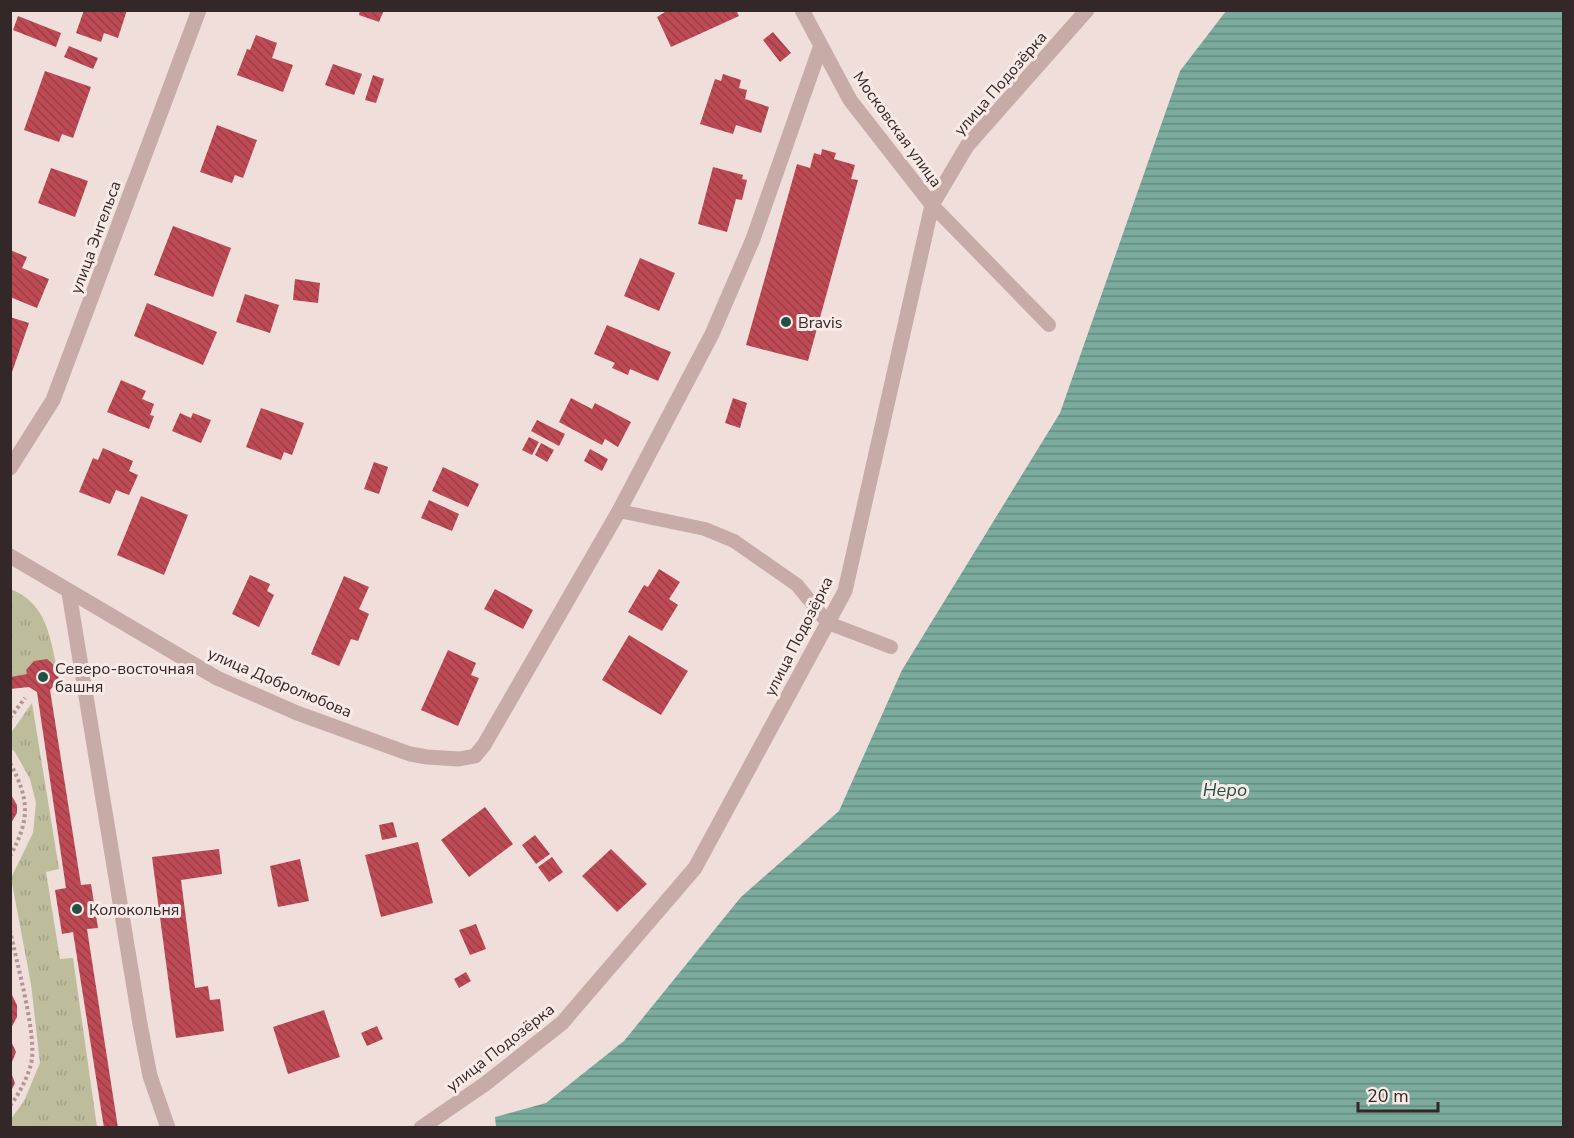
<svg xmlns="http://www.w3.org/2000/svg" width="1574" height="1138" font-family="'Nunito Sans',sans-serif">
	<style>
		.grass { fill: url(#grass-tufts) }
		.water { fill: url(#water-rules) }
		.building { fill: url(#building-back-hatch) }
		.lines { fill: none; stroke-linecap: round; stroke-linejoin: round }
		.path { stroke: #b29592; stroke-width: 4; stroke-dasharray: 3 3; stroke-linecap: butt }
		.service { stroke: #c7aba7; stroke-width: 14 }
		.minor { stroke: #c7aba7; stroke-width: 15 }
		.poi-dot { fill: #205244; stroke: #f8eae6; stroke-width: 2 }
		.labels { text-anchor: middle; stroke-width: 6; stroke-linejoin: round; paint-order: stroke }
		.street-label { font-size: 16px; fill: #342727; stroke: #f8eae6 }
		.poi-label { font-size: 16px; fill: #342727; stroke: #f8eae6; text-anchor: start }
		.water-label { font-size: 18px; font-style: italic; fill: #205244; stroke: #f8eae6 }
	</style>
	<defs>
		<pattern id="grass-tufts" width="24" height="20" patternUnits="userSpaceOnUse" patternTransform="scale(1.5)"><rect width="24" height="20" fill="#bdbd9b"/><path d="M3 7l-1-3M5 7V3M7 7l1-3M15 17l-1-3M17 17v-4M19 17l1-3" fill="none" stroke="#a3a286"/></pattern>
		<pattern id="water-rules" width="6" height="5" patternUnits="userSpaceOnUse" patternTransform="scale(1.5)"><rect width="6" height="5" fill="#7bab9d"/><path d="M0 2.5h6" fill="none" stroke="#668b80"/></pattern>
		<pattern id="building-back-hatch" width="6" height="6" patternUnits="userSpaceOnUse" patternTransform="scale(1.5)"><rect width="6" height="6" fill="#be4a55"/><path d="M-1 5l2 2M0 0l6 6M5-1l2 2" fill="none" stroke="#9b3e46"/></pattern>
	</defs>
	<rect width="100%" height="100%" fill="#f0deda"/>
	<path class="grass" d="M11,589C47,605 49,634 57,668L47,659L27,674L11,677Z
		M32,703L59,869L46,872L60,959L73,958L97,1127H11V1119L24,1101L40,1063L31,984L11,878L33,833L36,803L30,779L15,752L11,749V733Z"/>
	<path class="water" d="M1226,11H1563V1127H496L495,1117L546,1103L624,1041L741,897L839,811L902,670L1060,413L1180,71Z"/>
	<path class="building" d="M84,10H127L118,38L104,33L101,42L76,33Z
		M360,10H384L379,22L359,15Z
		M668,10H736L739,16L671,47L657,17Z
		M18,16L61,33L56,47L13,30Z
		M773,32L791,53L780,62L763,40Z
		M256,35L277,43L272,58L293,65L283,92L237,75L247,49L250,50Z
		M69,46L98,58L93,69L64,57Z
		M333,64L362,74L354,95L325,85Z
		M45,71L91,87L73,138L62,134L59,142L24,130Z
		M723,74L741,80L739,88L747,90L745,99L769,107L761,133L736,125L733,134L700,124L715,79L721,81Z
		M373,75L384,79L376,103L365,100Z
		M217,125L257,140L243,178L235,175L232,183L200,172Z
		M822,149L836,153L834,159L855,165L851,179L858,180L808,361L746,345L797,164L810,168L814,153L821,155Z
		M713,167L743,175L742,179L747,180L742,200L736,199L727,232L698,224Z
		M51,168L88,181L75,217L38,203Z
		M173,226L231,248L213,297L154,275Z
		M10,250L27,257L22,268L49,279L37,308L10,297Z
		M640,258L675,273L659,311L624,296Z
		M295,279L320,283L318,303L293,300Z
		M245,294L279,305L270,333L236,322Z
		M147,303L217,332L203,365L134,336Z
		M10,317L29,323L11,375H10Z
		M607,325L671,352L658,381L630,369L628,375L612,368L615,363L594,354Z
		M121,380L146,391L142,399L154,404L150,415L154,416L149,429L107,412Z
		M571,398L592,409L595,403L631,422L618,447L605,439L602,445L559,422Z
		M733,398L747,403L740,428L725,423Z
		M261,408L304,423L292,455L284,452L281,460L246,447Z
		M180,413L191,418L193,413L211,420L201,443L172,431Z
		M537,420L565,434L559,446L531,431Z
		M529,437L539,442L532,455L522,450Z
		M541,443L554,450L547,462L535,455Z
		M103,448L133,461L129,471L138,475L129,495L116,490L110,504L79,492L93,458L98,460Z
		M590,449L608,459L602,471L584,461Z
		M374,462L388,467L379,494L364,489Z
		M443,467L479,484L468,507L432,491Z
		M141,496L188,515L164,575L117,555Z
		M429,500L459,514L452,531L421,518Z
		M659,569L680,582L669,599L678,605L662,631L628,612L644,585L648,587Z
		M250,575L270,584L267,591L274,595L259,627L232,614Z
		M344,576L369,587L359,609L369,614L358,641L351,639L339,666L311,654Z
		M495,589L533,610L523,629L484,609Z
		M629,635L688,671L661,715L602,680Z
		M448,650L476,663L471,675L479,678L458,726L421,710Z
		M47,659L57,668L59,680L50,690L81,885L91,884L98,928L87,929L118,1128H104L73,932L62,934L55,890L66,888L37,692L29,687L10,689V677L27,674L26,670L34,661Z
		M10,793L17,805V813L10,825Z
		M485,807L513,844L469,877L441,840Z
		M393,822L397,837L382,840L379,825Z
		M535,835L550,854L536,864L522,845Z
		M418,842L433,903L381,917L365,855Z
		M219,849L222,874L181,880L195,988L208,986L210,1000L220,999L224,1031L176,1038L152,857Z
		M611,849L647,884L617,912L582,876Z
		M552,857L563,872L549,882L538,867Z
		M300,859L309,901L278,907L270,866Z
		M476,924L486,949L470,955L459,930Z
		M466,972L471,981L459,988L454,979Z
		M10,991L17,1005V1017L10,1030Z
		M324,1010L340,1057L288,1074L273,1027Z
		M377,1026L383,1039L367,1046L361,1033Z
		M10,1039L16,1052L10,1067Z
		M10,1070L15,1083L10,1093Z"/>
	<g class="lines">
		<path class="path" d="M10,718L25,698
			M10,763C30,800 30,820 10,856
			M10,930C16,961 38,1037 31,1064C27,1079 19,1094 10,1106"/>
		<path class="service" d="M932,205L1049,325
			M619,511L705,529L734,541L797,585L828,623L891,647"/>
		<path class="minor" d="M802,10L850,100L932,205
			M10,468L53,400L199,10
			M10,556L217,678L297,713L410,754L427,757L459,759L475,756L484,745L619,511L712,334L753,239L820,48
			M69,593L140,1024L150,1076L168,1128
			M421,1128L485,1084L562,1023L695,868L845,591L932,205L967,146L1087,10"/>
	</g>
	<g class="poi-dot">
		<circle cx="786" cy="322" r="6"/>
		<circle cx="43" cy="677" r="6"/>
		<circle cx="77" cy="909" r="6"/>
	</g>
	<g class="labels">
		<g class="street-label">
			<text transform="translate(1000 83) rotate(-49)" y="6">улица Подозёрка</text>
			<text transform="translate(898 129) rotate(54)" y="6">Московская улица</text>
			<text transform="translate(95 237) rotate(-70)" y="6">улица Энгельса</text>
			<text transform="translate(798 636) rotate(-63)" y="6">улица Подозёрка</text>
			<text transform="translate(280 682) rotate(23)" y="6">улица Добролюбова</text>
			<text transform="translate(500 1047) rotate(-38)" y="6">улица Подозёрка</text>
		</g>
		<g class="poi-label">
			<text x="798" y="328">Bravis</text>
			<text x="55" y="674">Северо-восточная<tspan x="55" dy="18">башня</tspan></text>
			<text x="89" y="915">Колокольня</text>
		</g>
		<g class="water-label">
			<text x="1225" y="796">Неро</text>
		</g>
	</g>
	<rect width="1574" height="1138" fill="none" stroke="#342727" stroke-width="24"/>
	<path d="M1358 1102v9h80v-9" fill="none" stroke="#342727" stroke-width="3"/>
	<text x="1367" y="1102" font-size="18" fill="#342727" stroke="#f8eae6" stroke-width="4.5" paint-order="stroke">20 m</text>
</svg>
